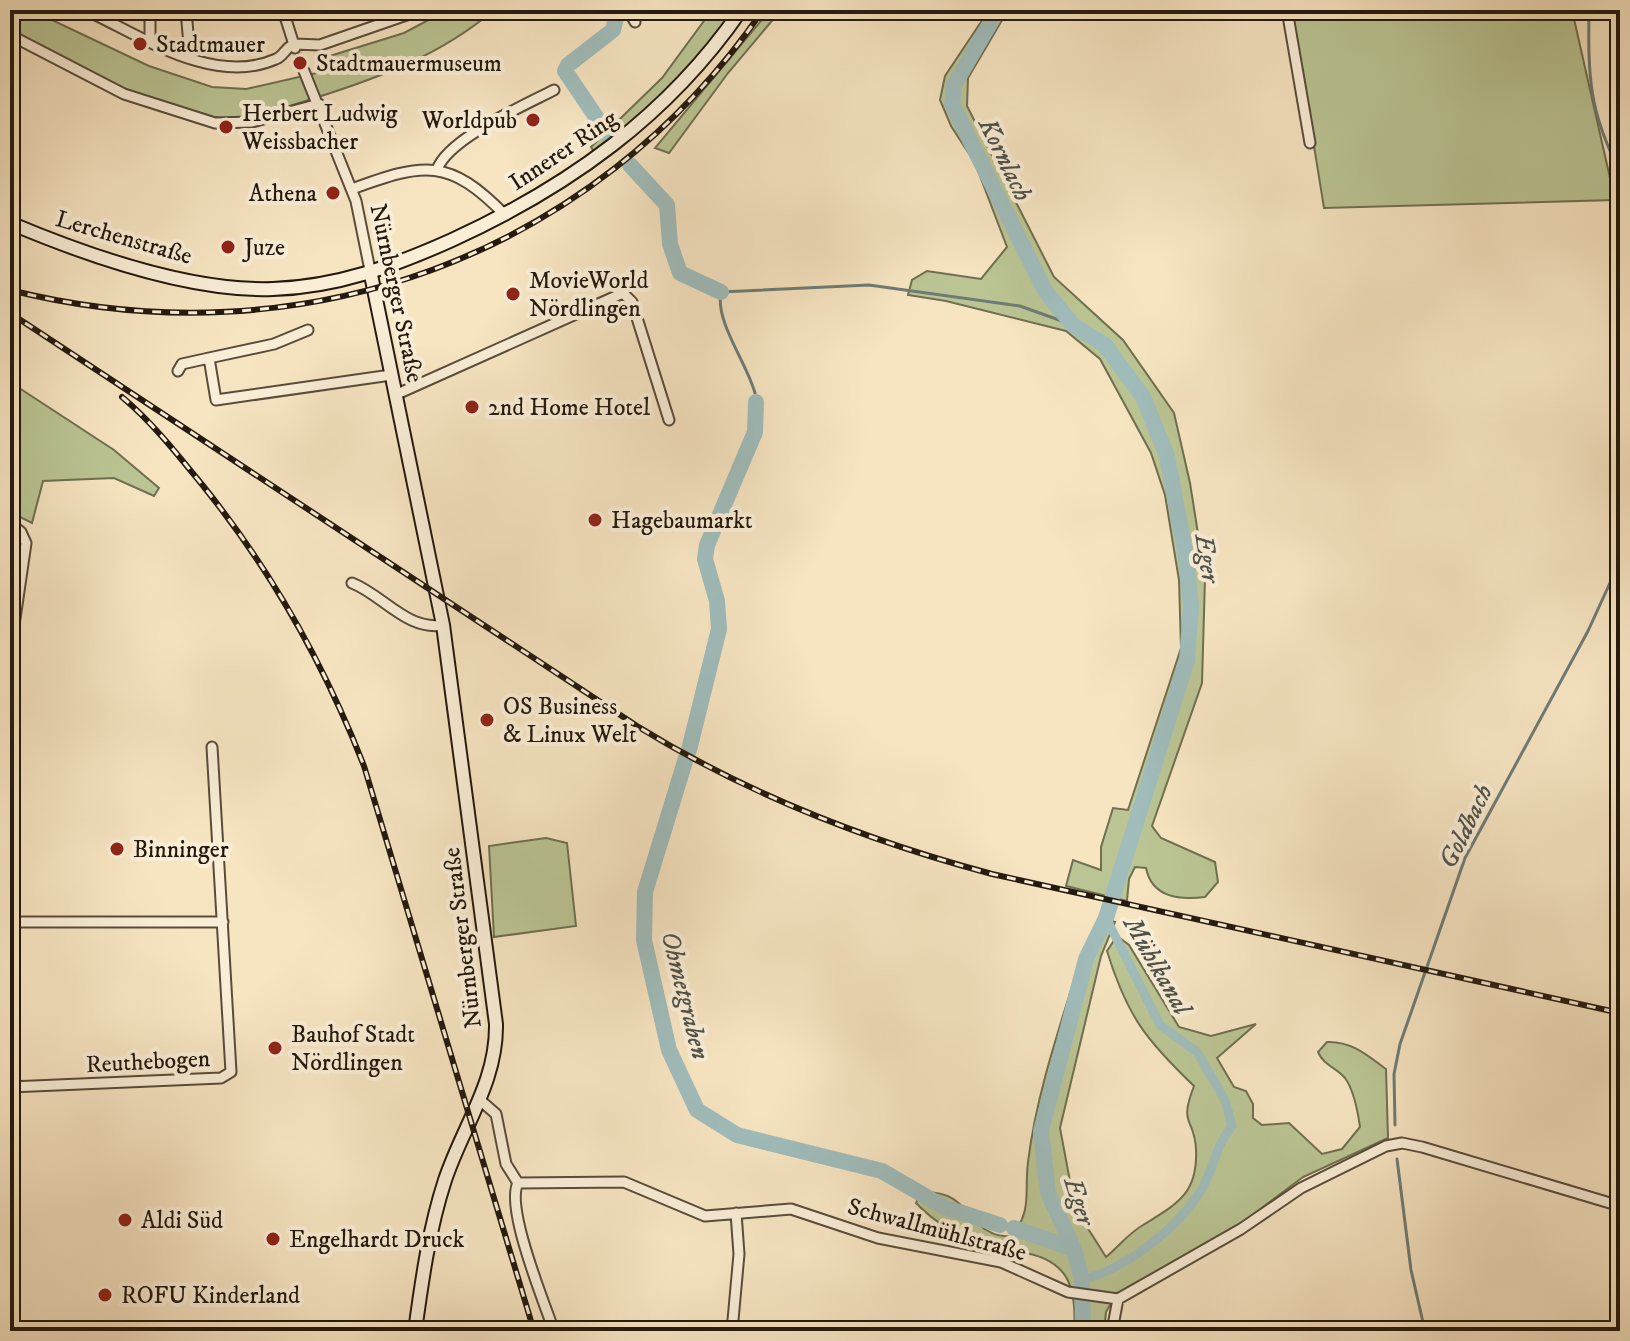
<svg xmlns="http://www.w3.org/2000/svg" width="1630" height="1341" font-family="'IM FELL DW Pica',serif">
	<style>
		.green { fill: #bbc594; stroke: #6f6f51; stroke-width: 2 }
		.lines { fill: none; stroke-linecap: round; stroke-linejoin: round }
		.stream { stroke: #6e7b76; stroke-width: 3 }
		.canal { stroke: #a0bdbc; stroke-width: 9 }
		.river { stroke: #a0bdbc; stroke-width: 16 }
		.street-tunnel { stroke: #d7c6a7; stroke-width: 9; stroke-dasharray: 9 4.5; stroke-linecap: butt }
		.street-casing { stroke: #584c3b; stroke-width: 13 }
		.secondary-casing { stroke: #23190e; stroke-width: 16 }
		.street { stroke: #faeed7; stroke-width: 9 }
		.secondary { stroke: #faeed7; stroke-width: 12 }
		.rail-casing { stroke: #23190e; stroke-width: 6 }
		.rail { stroke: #faeed7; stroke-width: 3; stroke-dasharray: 9; stroke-linecap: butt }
		.poi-dot { fill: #8f2418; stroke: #faeed7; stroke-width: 3 }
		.labels { text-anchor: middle; stroke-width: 8; stroke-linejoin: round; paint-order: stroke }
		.poi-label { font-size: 24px; fill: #23190e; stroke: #faeed7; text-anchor: start }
		.street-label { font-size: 24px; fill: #23190e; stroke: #faeed7 }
		.water-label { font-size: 26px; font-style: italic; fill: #4f524b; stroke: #faeed7 }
	</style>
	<rect width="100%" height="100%" fill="#f7e5c2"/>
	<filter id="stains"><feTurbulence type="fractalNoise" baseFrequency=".0025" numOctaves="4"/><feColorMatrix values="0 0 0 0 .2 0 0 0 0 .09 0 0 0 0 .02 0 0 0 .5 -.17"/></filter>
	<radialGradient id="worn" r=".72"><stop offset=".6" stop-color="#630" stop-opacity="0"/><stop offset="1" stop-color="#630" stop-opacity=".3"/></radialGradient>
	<path class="green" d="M10,10H31L149,66L212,87L246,89L321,72L317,60L404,33L447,10H494C441,55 381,77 315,98C282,108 248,122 213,117C146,105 71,63 10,32Z
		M712,10H733C699,69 645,110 596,155L591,147L662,78Z
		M770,10H781L728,73L669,153L655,148Z
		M989,10H1008L968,78L967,106L1054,277L1123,340L1174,413L1190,483L1205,578L1202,683L1152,826L1161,838L1215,862L1218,882L1205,897C1180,900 1152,898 1146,868L1135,867L1129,879L1127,901L1066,886L1073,860L1101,870V847L1113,808L1128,810L1181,648L1179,580L1165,495L1151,453L1100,359L1066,331L946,301L908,295L912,280L927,271L981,279L1007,247L975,163L951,126L940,100L945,76Z
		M1292,10H1572L1615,200L1324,208Z
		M10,382L114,450L159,488L154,496L114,478L43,481L32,523L10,512Z
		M546,838L567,843L576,926L494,937L489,846Z
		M1099,917L1115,922L1101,956L1060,1128L1075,1208L1106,1257C1118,1247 1129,1233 1143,1225C1175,1205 1198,1195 1196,1150C1195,1117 1178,1127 1194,1086C1146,1040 1127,1016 1107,951L1117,936L1129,945L1179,1027L1211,1036L1256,1024L1217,1058L1234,1087L1246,1091L1253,1104V1118L1262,1125L1289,1123L1322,1154L1342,1149L1360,1127C1358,1113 1354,1090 1345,1078C1336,1067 1324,1066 1318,1052L1327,1042C1351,1041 1367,1055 1386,1069L1388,1138L1303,1177L1230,1232L1135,1288L1116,1295L1106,1312L1104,1331H1074C1077,1286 1068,1259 1020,1252C1010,1250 999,1250 989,1248C963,1240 935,1223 916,1203L921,1192C967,1190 965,1222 992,1233C997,1236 1005,1236 1011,1237C1033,1209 1024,1195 1028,1162C1037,1089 1063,1018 1084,948L1093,939Z"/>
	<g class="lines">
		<path class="stream" d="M1589,10C1588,78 1589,111 1620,172
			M755,393C746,361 715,322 721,292L869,285L1020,306L1073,325
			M1395,1125L1394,1074L1400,1044L1465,858L1588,631L1620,561
			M1397,1159L1411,1270L1425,1331"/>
		<path class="canal" d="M1082,1280C1126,1269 1176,1229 1200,1192C1215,1168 1213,1150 1232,1126L1225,1100L1197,1052L1160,1025L1106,918"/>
		<path class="river" d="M998,10L954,85L952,104L1045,291L1073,325L1105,345L1143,397L1167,456L1186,557L1191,606L1187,660L1106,918L1086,959L1041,1131L1048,1193L1074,1249L1082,1280L1083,1331
			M609,136L565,71L568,65L613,30L616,18L612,10
			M630,165L667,205L670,244L680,273L721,292
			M689,750L719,629L717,601L705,559L707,545L755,432L756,402
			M686,758L645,892L644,940L669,1050L697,1110L737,1135L882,1171L944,1207L1000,1225
			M1014,1228L1074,1249"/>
		<path class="street-tunnel" d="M295,48L304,71"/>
		<defs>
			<path id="street" d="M85,10C140,35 213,87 276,59C284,56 285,48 294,44L320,45L421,10
				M150,10V41
				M186,10L190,57
				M283,10L295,48
				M628,10L635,22
				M1287,10L1310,143
				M10,35L124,94L215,123L252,122L319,104
				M304,71L356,201L371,275
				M437,170C447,139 525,105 554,90
				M352,189C425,162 449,158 505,215
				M308,330L274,344L209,358L216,400L391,375
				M178,371L182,364L209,358
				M395,395L623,293L632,302L669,420
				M10,523L21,532L26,543L10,653
				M352,583C383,595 407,631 443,625
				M10,922H223
				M10,1087L221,1078L231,1072L212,747
				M480,1100L496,1114L506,1164L518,1183L624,1182L705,1216L791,1209L878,1238L1001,1262L1068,1292L1118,1299L1241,1229L1301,1188L1386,1146L1402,1143L1422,1147L1620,1206
				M518,1183C505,1207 544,1302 554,1331
				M732,1331L739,1254L736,1213
				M1112,1331L1118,1299"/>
			<path id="secondary" d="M10,223C86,255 189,292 273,289C337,287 394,266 452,240C568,187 668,116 741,10
				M371,275L443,625L496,1024C497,1082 463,1126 445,1180C429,1229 422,1280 415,1331"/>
		</defs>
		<use href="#street" class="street-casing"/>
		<use href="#secondary" class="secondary-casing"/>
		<use href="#street" class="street"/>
		<use href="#secondary" class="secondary"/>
		<defs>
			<path id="rail" d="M10,290C300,363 594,257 763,10
				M10,313L637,726C747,794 868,841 992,874L1620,1013
				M122,397C153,423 178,455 204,487C273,573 324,664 364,766L534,1331"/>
		</defs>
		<use href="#rail" class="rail-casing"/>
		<use href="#rail" class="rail"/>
	</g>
	<g class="poi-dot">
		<circle cx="140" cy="44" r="8"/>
		<circle cx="300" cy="63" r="8"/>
		<circle cx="533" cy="120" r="8"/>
		<circle cx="226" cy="127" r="8"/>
		<circle cx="333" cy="193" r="8"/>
		<circle cx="228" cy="247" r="8"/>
		<circle cx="513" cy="294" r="8"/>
		<circle cx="472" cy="407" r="8"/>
		<circle cx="595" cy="520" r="8"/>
		<circle cx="487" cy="720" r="8"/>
		<circle cx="117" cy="849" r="8"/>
		<circle cx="275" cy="1048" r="8"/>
		<circle cx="125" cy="1220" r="8"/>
		<circle cx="273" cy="1239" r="8"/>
		<circle cx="105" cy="1295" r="8"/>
	</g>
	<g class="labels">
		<g class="poi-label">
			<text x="156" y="52">Stadtmauer</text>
			<text x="316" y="71">Stadtmauermuseum</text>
			<text x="242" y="121">Herbert Ludwig<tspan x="242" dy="28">Weissbacher</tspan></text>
			<text x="517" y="128" text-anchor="end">Worldpub</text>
			<text x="317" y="201" text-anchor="end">Athena</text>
			<text x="244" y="255">Juze</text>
			<text x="529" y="288">MovieWorld<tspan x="529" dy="28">Nördlingen</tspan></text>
			<text x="488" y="415">2nd Home Hotel</text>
			<text x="611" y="528">Hagebaumarkt</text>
			<text x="503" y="714">OS Business<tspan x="503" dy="28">&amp; Linux Welt</tspan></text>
			<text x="133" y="857">Binninger</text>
			<text x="291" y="1042">Bauhof Stadt<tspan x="291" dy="28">Nördlingen</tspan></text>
			<text x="141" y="1228">Aldi Süd</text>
			<text x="289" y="1247">Engelhardt Druck</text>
			<text x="121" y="1303">ROFU Kinderland</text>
		</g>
		<g class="street-label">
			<text transform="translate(563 150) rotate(-34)" y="8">Innerer Ring</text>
			<text transform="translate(124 237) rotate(16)" y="8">Lerchenstraße</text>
			<text transform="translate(397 293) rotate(78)" y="8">Nürnberger Straße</text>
			<text transform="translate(462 938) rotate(-97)" y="8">Nürnberger Straße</text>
			<text transform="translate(148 1061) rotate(-3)" y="8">Reuthebogen</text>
			<text transform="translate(937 1229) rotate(15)" y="8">Schwallmühlstraße</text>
		</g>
		<g class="water-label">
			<text transform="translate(1006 159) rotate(64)" y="9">Kornlach</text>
			<text transform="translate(1208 558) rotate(81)" y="9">Eger</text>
			<text transform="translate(1465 826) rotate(-64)" y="9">Goldbach</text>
			<text transform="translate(1158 965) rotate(60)" y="9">Mühlkanal</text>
			<text transform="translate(686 995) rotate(76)" y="9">Ohmetgraben</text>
			<text transform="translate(1080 1201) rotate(72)" y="9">Eger</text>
		</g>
	</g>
	<rect width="1630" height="1341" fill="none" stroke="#f7e5c2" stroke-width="40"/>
	<rect x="12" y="12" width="1606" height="1317" fill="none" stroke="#23190e" stroke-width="4"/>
	<rect x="20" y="20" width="1590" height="1301" fill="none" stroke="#23190e" stroke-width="2"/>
	<rect width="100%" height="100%" filter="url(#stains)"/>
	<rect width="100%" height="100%" fill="url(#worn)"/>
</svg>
